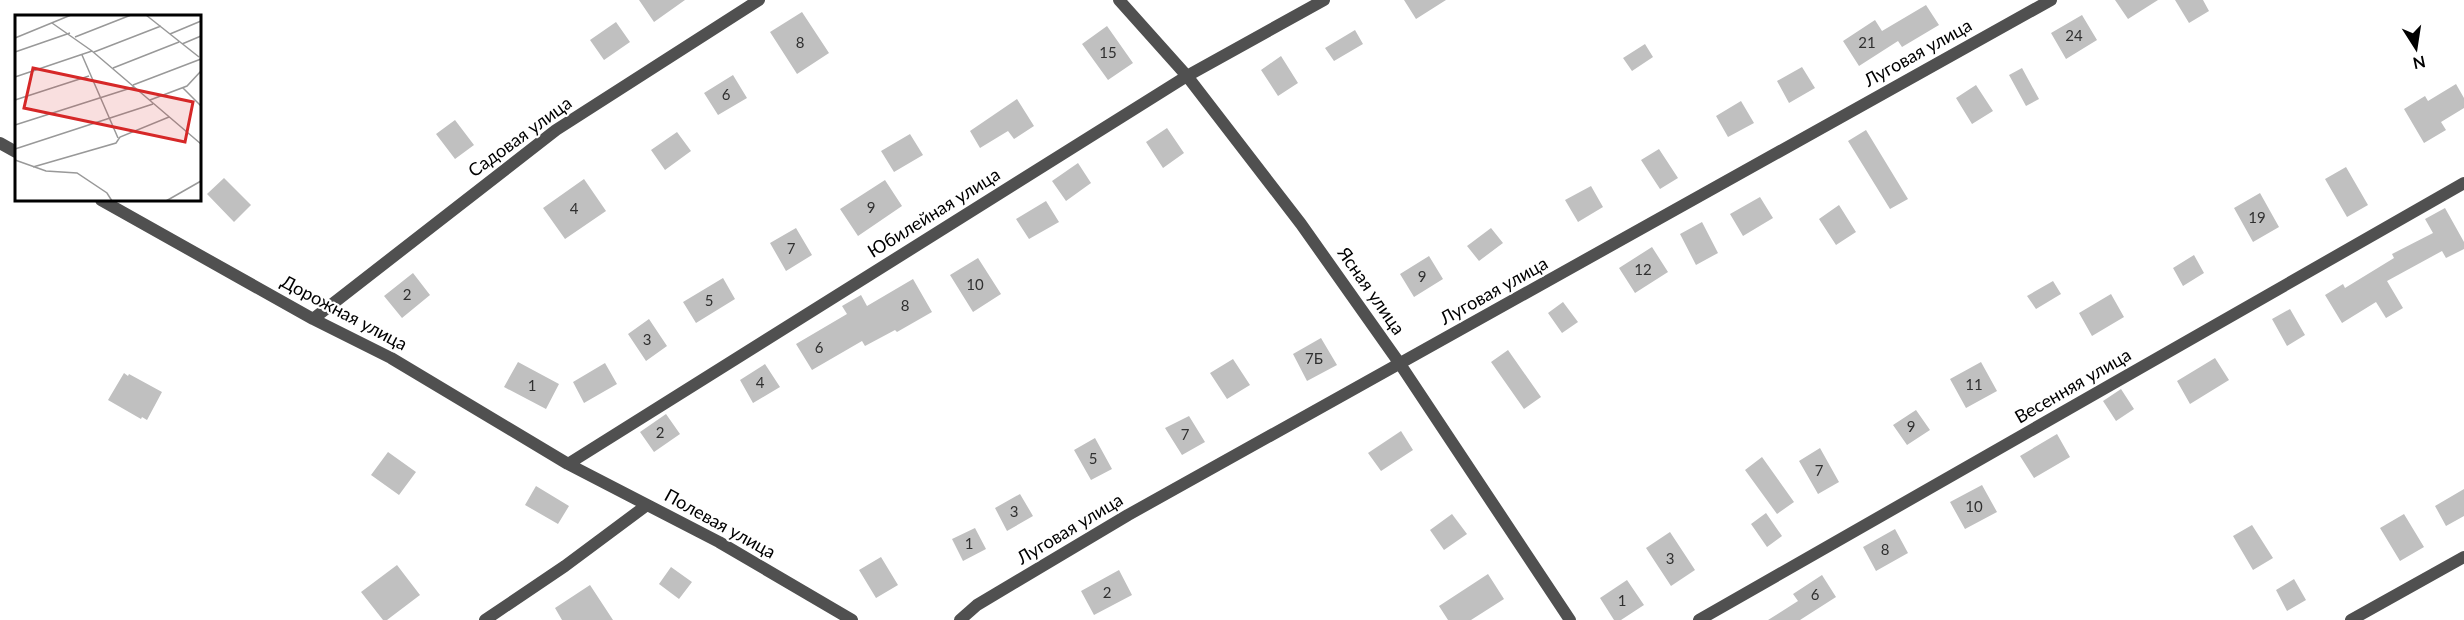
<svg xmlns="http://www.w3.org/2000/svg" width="2464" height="620" font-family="Lato,sans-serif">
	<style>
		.building { fill: #c0c0c0 }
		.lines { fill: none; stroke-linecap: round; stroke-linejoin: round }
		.minor { stroke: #505050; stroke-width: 12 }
		.labels { text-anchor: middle; stroke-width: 4.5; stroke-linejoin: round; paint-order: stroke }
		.number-label { font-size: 15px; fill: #303030 }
		.street-label { font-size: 18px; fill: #000; stroke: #fff }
		.inset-road { fill: none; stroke: #999; stroke-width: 1.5 }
		.view { fill: #d62828; fill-opacity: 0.15; stroke: #d62828; stroke-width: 3 }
		.inset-edge { fill: none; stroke: #000; stroke-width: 3 }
	</style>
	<rect width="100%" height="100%" fill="#fff"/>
	<path class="building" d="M639,0H685L654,22Z
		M1404,0H1446L1416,19Z
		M2115,0H2158L2128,19Z
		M2175,0H2203L2209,11L2189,23Z
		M1926,5L1939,25L1902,47L1898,41L1859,66L1843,41L1875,20L1882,31Z
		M802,12L829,53L797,74L770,32Z
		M2082,15L2097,40L2066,59L2051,33Z
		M616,22L630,42L604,60L590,40Z
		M1107,26L1133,63L1108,80L1082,44Z
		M1355,30L1363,44L1334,61L1325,48Z
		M1645,44L1653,57L1632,71L1623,58Z
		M1281,56L1298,83L1278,96L1261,70Z
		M1802,67L1815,88L1789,103L1777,81Z
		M2022,68L2039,99L2026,106L2009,75Z
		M733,75L747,98L718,115L704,93Z
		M2456,84L2464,98V108L2441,122L2446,130L2424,143L2404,109L2425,96L2428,101Z
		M1976,85L1993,111L1972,124L1956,98Z
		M1017,99L1034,126L1014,139L1008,131L980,148L970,131Z
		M1741,101L1754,123L1728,137L1716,116Z
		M455,120L474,145L455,159L436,134Z
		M1167,128L1184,153L1163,168L1146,142Z
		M1866,130L1908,199L1890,209L1848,141Z
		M677,132L691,151L665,170L651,150Z
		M910,134L923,155L894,172L881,151Z
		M1659,149L1678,178L1660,189L1641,160Z
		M1078,163L1091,183L1066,201L1052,181Z
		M2346,167L2368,205L2347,217L2325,179Z
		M224,178L251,205L234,222L207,194Z
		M584,179L606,211L565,239L543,208Z
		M885,180L902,206L858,236L840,209Z
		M1591,186L1603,207L1578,222L1565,200Z
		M2260,193L2279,227L2253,242L2234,208Z
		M1760,197L1773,218L1743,236L1730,214Z
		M1046,201L1059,222L1029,239L1016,219Z
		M1839,205L1856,232L1836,245L1819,219Z
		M2445,208L2464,242V249L2446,258L2442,251L2387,281L2403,308L2386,318L2376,302L2342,323L2325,295L2343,284L2345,288L2394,258L2392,254L2433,233L2425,219Z
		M1702,222L1718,253L1696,265L1680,234Z
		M796,228L812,255L786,271L770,243Z
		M1491,228L1503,243L1479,261L1467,246Z
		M1652,247L1668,272L1635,293L1619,268Z
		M2194,255L2204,273L2183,286L2173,268Z
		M1429,256L1443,279L1414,297L1400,274Z
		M978,258L1001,294L973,312L950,275Z
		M413,273L430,295L402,318L384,296Z
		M723,278L735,299L696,323L683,302Z
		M913,279L932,312L897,332L895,330L865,346L862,341L812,370L796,344L847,314L842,306L861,295L867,306Z
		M2053,281L2061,294L2036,309L2027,296Z
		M2111,294L2124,317L2092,336L2079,313Z
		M1563,302L1578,322L1562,333L1548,313Z
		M2290,309L2305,335L2287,346L2272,319Z
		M649,319L667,346L646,361L628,334Z
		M1321,338L1337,365L1307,381L1293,354Z
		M1508,350L1541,397L1524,409L1491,362Z
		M2215,358L2229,380L2190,404L2177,381Z
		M1233,359L1250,385L1227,399L1210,373Z
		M518,362L559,384L546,409L504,387Z
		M1981,362L1997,391L1966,408L1950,379Z
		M605,363L617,384L584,403L573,382Z
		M765,364L780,387L753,403L740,380Z
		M124,373L128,376L129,374L162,392L147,420L142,417L141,419L108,400Z
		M2121,389L2134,409L2116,421L2103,401Z
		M1916,410L1930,430L1907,445L1893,425Z
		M666,414L680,434L654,452L640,432Z
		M1189,416L1205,442L1182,455L1165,428Z
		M1401,431L1413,450L1381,471L1368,453Z
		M2057,434L2070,457L2034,478L2020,456Z
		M1095,438L1112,469L1091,480L1074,450Z
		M1820,448L1839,482L1818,494L1799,461Z
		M388,452L416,472L399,495L371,475Z
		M1762,457L1794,502L1777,514L1745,470Z
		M1982,485L1997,512L1965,529L1950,502Z
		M536,486L569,506L558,524L525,505Z
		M2464,489V516L2446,526L2435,506Z
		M1020,494L1033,516L1007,531L995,508Z
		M1766,513L1782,536L1767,547L1751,524Z
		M1452,514L1467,534L1444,550L1430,530Z
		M2404,514L2424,547L2400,561L2380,528Z
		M2252,525L2273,558L2253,570L2233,536Z
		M975,528L986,549L963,561L952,539Z
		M1895,529L1908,553L1876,571L1863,547Z
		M1670,532L1695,570L1671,586L1646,548Z
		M881,557L898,585L876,598L859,570Z
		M397,565L420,595L387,620H383L361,592Z
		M671,567L692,582L679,599L659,584Z
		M1119,570L1132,595L1094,615L1081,591Z
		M1488,574L1504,599L1471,620H1448L1439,606Z
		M1822,575L1836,597L1800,620H1768L1798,601L1793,594Z
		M2294,579L2306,600L2287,611L2276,590Z
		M1627,580L1644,605L1621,620H1614L1600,598Z
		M590,585L613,620H562L555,608Z"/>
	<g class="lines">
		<path class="minor" d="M1119,0L1187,76L1301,224L1400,364L1570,620
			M0,143L16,152
			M101,200L313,319L391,358L568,464L719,542L852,620
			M313,319L556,130L759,0
			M568,464L1187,76L1324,0
			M485,620L565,566L647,505
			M960,620L977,605L1128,515L2051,0
			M1699,620L2464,183
			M2351,620L2464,557"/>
	</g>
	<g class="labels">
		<g class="number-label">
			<text x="2074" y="41">24</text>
			<text x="800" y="48">8</text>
			<text x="1867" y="48">21</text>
			<text x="1108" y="58">15</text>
			<text x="726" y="100">6</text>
			<text x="871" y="213">9</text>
			<text x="574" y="214">4</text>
			<text x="2257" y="223">19</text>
			<text x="791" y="254">7</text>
			<text x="1643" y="275">12</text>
			<text x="1422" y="282">9</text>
			<text x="975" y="290">10</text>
			<text x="407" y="300">2</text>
			<text x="709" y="306">5</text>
			<text x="905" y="311">8</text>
			<text x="647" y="345">3</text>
			<text x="819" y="353">6</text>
			<text x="1314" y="364">7Б</text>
			<text x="760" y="388">4</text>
			<text x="1974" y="390">11</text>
			<text x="532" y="391">1</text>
			<text x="1911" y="432">9</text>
			<text x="660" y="438">2</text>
			<text x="1185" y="440">7</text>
			<text x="1093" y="464">5</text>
			<text x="1819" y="476">7</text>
			<text x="1974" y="512">10</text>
			<text x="1014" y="517">3</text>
			<text x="969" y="549">1</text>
			<text x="1885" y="555">8</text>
			<text x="1670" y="564">3</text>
			<text x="1107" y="598">2</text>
			<text x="1815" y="600">6</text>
			<text x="1622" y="606">1</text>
		</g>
		<g class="street-label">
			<text transform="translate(1918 53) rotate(-29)" y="6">Луговая улица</text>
			<text transform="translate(520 137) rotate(-36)" y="6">Садовая улица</text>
			<text transform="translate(934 213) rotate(-32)" y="6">Юбилейная улица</text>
			<text transform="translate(1371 291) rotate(55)" y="6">Ясная улица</text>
			<text transform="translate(1494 291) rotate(-29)" y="6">Луговая улица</text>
			<text transform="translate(344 313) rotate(28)" y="6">Дорожная улица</text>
			<text transform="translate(2073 386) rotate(-30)" y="6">Весенняя улица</text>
			<text transform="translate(720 524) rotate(29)" y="6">Полевая улица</text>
			<text transform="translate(1070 529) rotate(-31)" y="6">Луговая улица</text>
		</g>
	</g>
	<g transform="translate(15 15)">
		<rect width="186" height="186" fill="#fff"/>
		<path class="inset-road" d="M131,0L184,42M37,8L77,36L186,129M155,19L186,6M60,22L116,0M0,23L56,0M167,29L186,21M0,37L55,18M79,37L146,11M67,40L103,123M98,53L164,27M0,62L77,36M118,70L186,44M168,73L186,91M0,85L74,61M135,85L172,71L186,56M0,110L119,72M0,134L138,89M0,145L31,156L62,158L92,178L97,186M18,152L101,128L105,122L154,102M151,186L186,166"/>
		<path class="view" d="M18,53L178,87L170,127L9,93Z"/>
		<rect width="186" height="186" class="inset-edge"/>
	</g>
	<g transform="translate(2416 48) rotate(168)" stroke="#ffffff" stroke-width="4.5" paint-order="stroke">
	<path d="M0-4.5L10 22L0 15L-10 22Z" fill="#000000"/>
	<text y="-9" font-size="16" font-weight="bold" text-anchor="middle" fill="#000000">N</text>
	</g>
</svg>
